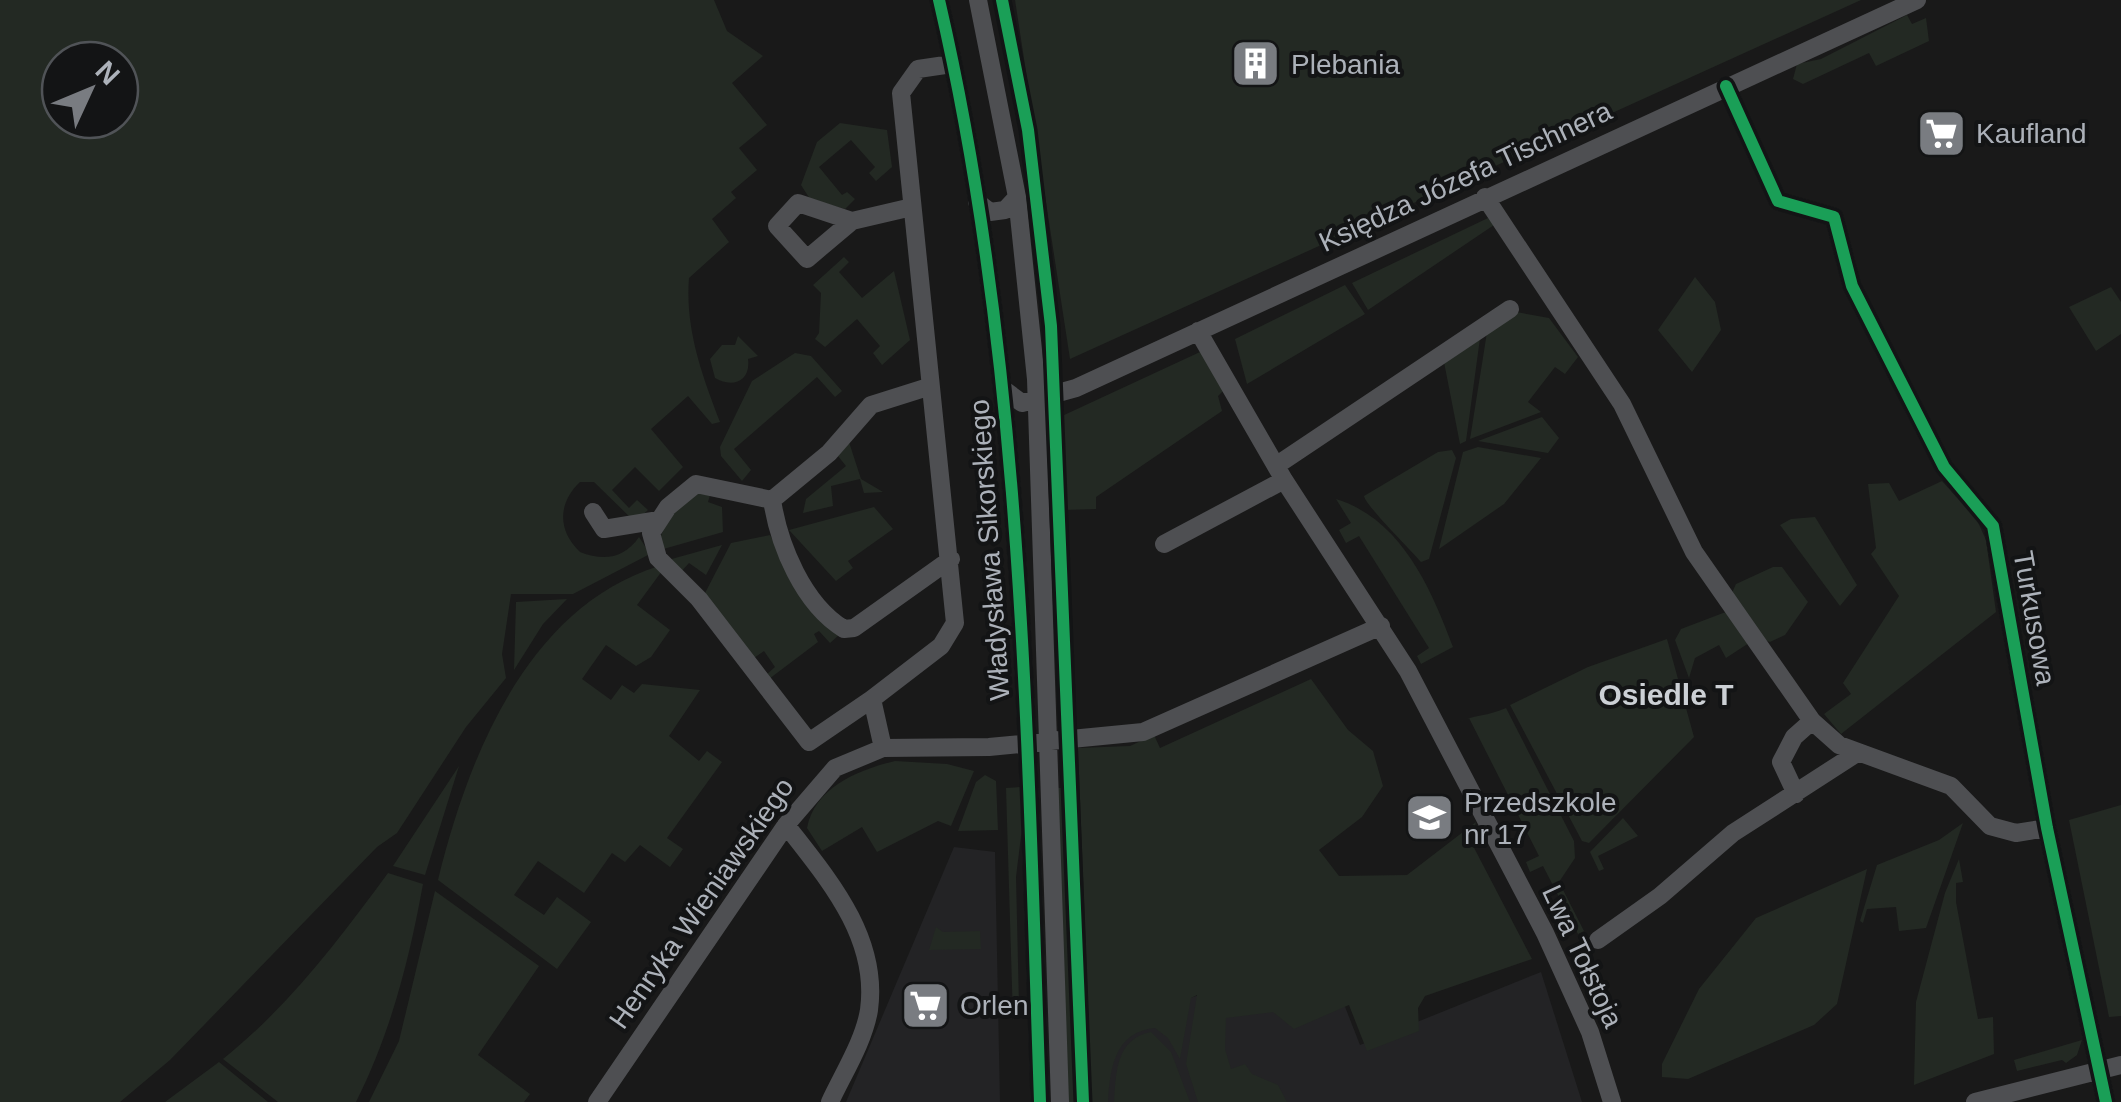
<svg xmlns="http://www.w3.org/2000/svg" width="2121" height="1102" font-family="Arial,sans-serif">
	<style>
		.built { fill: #232325 }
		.green { fill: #232923; fill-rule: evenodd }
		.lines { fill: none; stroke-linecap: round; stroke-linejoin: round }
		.minor { stroke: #4e4f52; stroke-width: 18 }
		.cycleway-casing { stroke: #131415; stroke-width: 19 }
		.cycleway { stroke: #1a9f57; stroke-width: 12 }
		.labels { text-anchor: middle; stroke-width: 8; stroke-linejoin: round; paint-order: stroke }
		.poi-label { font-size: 28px; fill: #acb1b9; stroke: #131415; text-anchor: start }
		.street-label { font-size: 28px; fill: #acb1b9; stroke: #131415 }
		.neighbourhood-label { font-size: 30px; font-weight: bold; fill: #ccd0d5; stroke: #131415 }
	</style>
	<rect width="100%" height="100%" fill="#191919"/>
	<path class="built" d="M954,847L995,852L1000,1102H846Z
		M1324,953L1360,1045L1541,972L1582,1102H1093L1089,1032Z"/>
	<path class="green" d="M0,0H714L727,31L763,56L732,83L767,125L739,148L757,170L731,192L736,198L712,219L729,242L689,278C685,329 702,375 720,422L712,424L688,396L651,429L683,467L659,491L635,467L612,490L629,508L637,500L648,510L635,522L594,482H580C558,503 557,530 580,552C603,561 624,559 639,537L650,554L573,594H511L502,654L506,678L466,727L397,833L377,847L170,1060L120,1102H0ZM60,60H120V120H60Z
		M1015,0H1861L1070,359Z
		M1907,15L1912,24L1926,18L1929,41L1876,66L1869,53L1803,84L1793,79L1797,64L1821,59Z
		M840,123L887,130L892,167L876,181L869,173L875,167L851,140L819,167L842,195L847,192L855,199L845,209L810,199L801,185L817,142Z
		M1488,218L1494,225L1368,310L1352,283Z
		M844,257L849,262L839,272L862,298L894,271L910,340L882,365L873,353L880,346L857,319L825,347L815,339L819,333L821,293L813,285Z
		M1695,277L1715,302L1721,330L1692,372L1658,330Z
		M1345,285L1365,314L1247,384L1235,339Z
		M2111,287L2121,302V334L2096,351L2069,307Z
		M1511,311L1549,318L1578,357L1565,374L1555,367L1528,402L1541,412L1470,439L1488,326Z
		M1481,331L1466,441L1460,444L1443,357Z
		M738,336L758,356L748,359C751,382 732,388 715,378L710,359L722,345H735Z
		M1200,352L1224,390L1218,396L1222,411L1096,497V509L1064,510L1062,416Z
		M795,353L811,356L842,391L835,397L817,377L734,449L751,470L742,481L721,456L720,447L752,381Z
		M1542,417L1559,438L1548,453L1478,441Z
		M849,442L861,479L883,492L864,493L860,479L831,486L833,506L803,513L806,499L846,466L838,456Z
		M1478,447L1541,458L1504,504L1439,549L1463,452Z
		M1452,450L1456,458L1429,559L1421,562C1410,549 1366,506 1364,496L1438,452Z
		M1942,481L1977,520L1986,540L1996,612L1841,734L1824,714L1851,694L1843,683L1899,596L1871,554L1876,548L1868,484L1889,483L1899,501Z
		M703,491L711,492L708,502L722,507L723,532L660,550C657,525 682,501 703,491Z
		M1336,499C1401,519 1431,588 1453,647L1421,664L1417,656L1429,648L1359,536L1346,543L1339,530L1351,523Z
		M874,507L893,529L848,561L853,568L836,581L789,530Z
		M1815,517L1857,585L1840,606L1780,525L1791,519Z
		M770,535L794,579L839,635L830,643L819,631L814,634L818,642L769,679L766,675L775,667L764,651L754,658L704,595L731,543Z
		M722,545L706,575L689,563L679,574L668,560Z
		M659,566L662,571L637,605L670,630L651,657L636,666L606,645L582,679L611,700L622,685L634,693L642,684L700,690L669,736L699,761L707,751L722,762L667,838L683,849L670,867L640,845L625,862L612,853L584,893L538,861L514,895L544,915L557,897L591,922L557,969L438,880C468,757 527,607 659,566Z
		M1773,567H1782L1808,602L1785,635L1770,642L1762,639L1731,595L1736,584Z
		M567,599L543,624L514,670L516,602Z
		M1731,610L1752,641L1726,658L1719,645L1695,658L1689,678L1675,640L1681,629Z
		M1667,639L1694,737L1589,843L1582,841L1510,705L1588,667Z
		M1311,679L1348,730L1373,751L1383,786L1362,817L1319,850L1339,876L1407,875L1476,822L1471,842L1532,959L1425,996L1418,1008L1419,1031L1367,1051L1349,1005L1294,1029L1273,1012L1226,1018L1225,1049L1231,1069L1245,1064L1252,1074L1278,1085L1287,1102H1198L1186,1064L1197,995L1191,998L1180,1059L1168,1038L1155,1028C1115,1032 1110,1067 1108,1102H1087L1083,1037L1089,1031L1078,748L1130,746L1154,735L1160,748Z
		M1506,708L1574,841L1575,858L1559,882L1584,931L1578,934L1543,866L1530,872L1526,862L1539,856L1469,718L1455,723C1473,715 1489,716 1506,708Z
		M895,761L947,764L974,771L951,826L938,821L877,852L862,827L822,851L807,828C815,787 858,770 895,761Z
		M459,766L425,875L393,866Z
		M985,775L996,781L998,830L958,831L976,782Z
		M1020,787L1022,828L1016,877L1019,1006L1013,1020L1006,788Z
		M1057,788H1066L1077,1102H1068Z
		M2121,805V1016L2109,1017L2069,820Z
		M1623,818L1638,836L1598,856L1604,869L1599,871L1590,852Z
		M1963,823L1926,928L1899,931L1896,907L1867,909L1863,923L1860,921L1877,865L1939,840Z
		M1959,859L1963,882L1956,883V902L1978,1019L1993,1017L1994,1054L1914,1085L1916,1002L1945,893Z
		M1867,869L1837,1004L1814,1025L1688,1079L1662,1077V1064L1699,989L1756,918Z
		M388,873L423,884C409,961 391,1032 356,1102H278L223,1059C289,1006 338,941 388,873Z
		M435,891L539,966L478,1055L530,1094L524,1102H369L399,1041Z
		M936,927L943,932L980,931L981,949L929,950Z
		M1151,1032L1171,1052L1190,1102H1114C1116,1072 1116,1039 1151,1032Z
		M2082,1040L2077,1055L2066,1063L2062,1060L2017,1071L2014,1060Z
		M219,1062L268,1102H165Z"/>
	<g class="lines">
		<path class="minor" d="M939,0C1023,361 1027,733 1040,1102
			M978,0L1017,197L1036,379L1060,1102
			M1726,86L1778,201L1834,217L1852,286L1944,467L1993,526L2047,828L2106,1102
			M1485,197L1622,404L1694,552L1812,721L1839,745L1951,786L1990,826L2016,833L2047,828
			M977,202L990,212L1005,210L1017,197
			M852,221L807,259L777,226L798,203L852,221L912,207
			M1198,331L1284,480L1408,671L1545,933L1590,1032L1612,1102
			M1003,389L1022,403L1076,388L1917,0
			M1277,465L1510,309
			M772,500C779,545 803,604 844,629L854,628L951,559
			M593,512L604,529L659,520
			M1164,544L1284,480
			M872,699L809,742L699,599L658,558L651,533L668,507L696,484L772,500L829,453L871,405L928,387
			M883,748L872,699L941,646L955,623L901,93L918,69L952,64
			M1796,794L1781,762L1794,737L1812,721
			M786,825C828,879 879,937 869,1010C864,1041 843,1074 830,1102
			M1598,940L1660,896L1733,833L1857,753
			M597,1102L786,825L835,768L883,748L989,747L1143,732L1381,626
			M1975,1102L2121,1065"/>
		<defs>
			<path id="cycleway" d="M939,0C1023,361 1027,733 1040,1102
				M1002,0L1028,130L1051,326L1083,1102
				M1726,86L1778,201L1834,217L1852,286L1944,467L1993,526L2047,828L2106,1102"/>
		</defs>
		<use href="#cycleway" class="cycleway-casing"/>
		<use href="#cycleway" class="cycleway"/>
	</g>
	<defs>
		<symbol id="building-square" viewBox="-11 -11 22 22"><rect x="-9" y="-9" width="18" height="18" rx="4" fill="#797c81" stroke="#131415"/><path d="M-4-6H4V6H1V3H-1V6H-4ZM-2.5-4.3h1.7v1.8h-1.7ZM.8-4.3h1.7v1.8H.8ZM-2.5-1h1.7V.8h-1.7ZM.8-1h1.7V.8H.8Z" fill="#fff"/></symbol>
		<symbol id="supermarket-square" viewBox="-11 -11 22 22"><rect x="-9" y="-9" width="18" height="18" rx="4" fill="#797c81" stroke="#131415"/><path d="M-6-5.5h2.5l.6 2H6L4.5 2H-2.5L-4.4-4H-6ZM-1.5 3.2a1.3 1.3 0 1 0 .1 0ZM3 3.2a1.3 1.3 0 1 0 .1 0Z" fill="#fff"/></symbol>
		<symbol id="school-square" viewBox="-11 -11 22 22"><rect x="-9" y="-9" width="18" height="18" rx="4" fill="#797c81" stroke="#131415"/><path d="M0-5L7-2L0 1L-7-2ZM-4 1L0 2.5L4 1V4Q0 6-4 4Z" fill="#fff"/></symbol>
	</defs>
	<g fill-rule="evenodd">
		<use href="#building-square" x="1228" y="36" width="55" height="55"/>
		<use href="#supermarket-square" x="1914" y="106" width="55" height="55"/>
		<use href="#school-square" x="1402" y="790" width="55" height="55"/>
		<use href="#supermarket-square" x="898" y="978" width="55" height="55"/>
	</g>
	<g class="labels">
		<g class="poi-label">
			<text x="1291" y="74">Plebania</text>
			<text x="1976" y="143">Kaufland</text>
			<text x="1464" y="812">Przedszkole<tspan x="1464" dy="32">nr 17</tspan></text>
			<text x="960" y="1015">Orlen</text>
		</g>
		<g class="street-label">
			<text transform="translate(1465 176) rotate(-25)" y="10">Księdza Józefa Tischnera</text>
			<text transform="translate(989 550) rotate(-94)" y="10">Władysława Sikorskiego</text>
			<text transform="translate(2035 618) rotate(80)" y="10">Turkusowa</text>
			<text transform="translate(701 903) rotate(-55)" y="10">Henryka Wieniawskiego</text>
			<text transform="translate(1583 956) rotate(65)" y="10">Lwa Tołstoja</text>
		</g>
		<g class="neighbourhood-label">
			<text x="1666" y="705">Osiedle T</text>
		</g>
	</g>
	<g transform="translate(90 90) rotate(46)"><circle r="48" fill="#131415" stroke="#505357" stroke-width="2.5"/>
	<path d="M0-8L18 38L0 25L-18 38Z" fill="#797c81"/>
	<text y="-15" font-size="28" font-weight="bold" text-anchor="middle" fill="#acb1b9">N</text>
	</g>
</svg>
